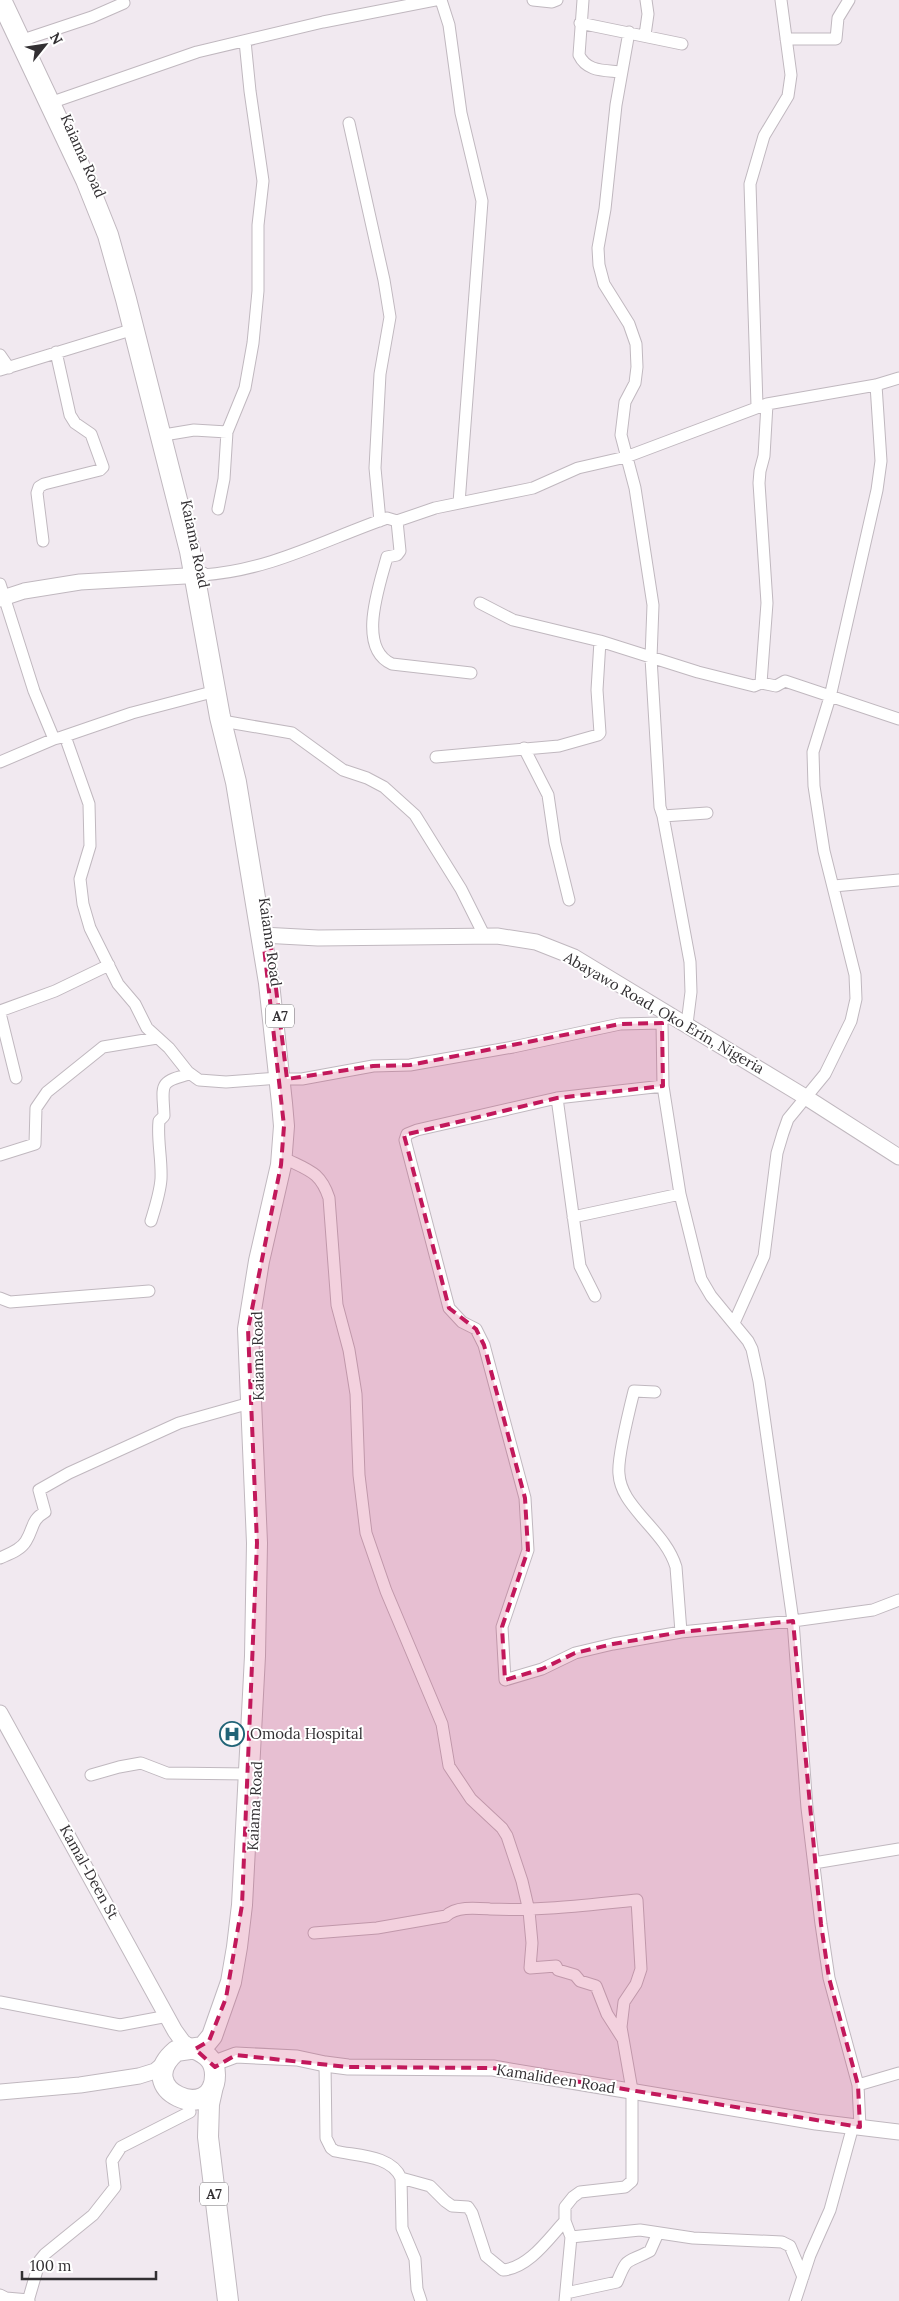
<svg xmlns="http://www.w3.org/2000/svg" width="899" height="2301" font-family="Lora,serif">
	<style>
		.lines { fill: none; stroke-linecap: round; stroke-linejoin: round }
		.street-casing { stroke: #c0b8bf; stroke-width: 13 }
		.secondary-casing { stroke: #c0b8bf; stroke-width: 17 }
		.highway-casing { stroke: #c0b8bf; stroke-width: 22 }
		.street { stroke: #fff; stroke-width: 11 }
		.secondary { stroke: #fff; stroke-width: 15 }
		.highway { stroke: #fff; stroke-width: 20 }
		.marked { fill: #c2185b; fill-opacity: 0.2; stroke: #c2185b; stroke-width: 4; stroke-dasharray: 10 6; stroke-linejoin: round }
		.labels { text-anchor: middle; stroke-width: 4; stroke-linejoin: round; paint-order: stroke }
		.shield { fill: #fff; stroke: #706d70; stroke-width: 1 }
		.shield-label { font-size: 14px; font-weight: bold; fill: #322f32 }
		.street-label { font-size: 15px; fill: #322f32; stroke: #fff }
		.poi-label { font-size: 15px; fill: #322f32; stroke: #fff; text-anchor: start }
	</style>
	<rect width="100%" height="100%" fill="#f1e9f0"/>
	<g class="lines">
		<defs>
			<path id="street" d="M441,0L449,25L461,113L482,201L459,503
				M533,0L552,2L557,0
				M583,0L579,55C587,72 604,70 621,72
				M580,23L682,44
				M629,32L616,105L605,209L598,248L599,265L604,284L629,324L636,344L637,367L635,383L625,402L621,435L635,488L653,605L651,658L660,807L663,816L690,962L691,992L687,1024
				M645,35L648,14L646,0
				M29,38L92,17L124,3
				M786,39H836L838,18L849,0
				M50,103L197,52L323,22L435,0
				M349,123L384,280L390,317L380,374L375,468L380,521
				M0,355L9,368
				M0,370L134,329
				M757,406L750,184L764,136L788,96L791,75L781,0
				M170,434L194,430L227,432
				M218,509L224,479L227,432L245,388L253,343L258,291V225L263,181L250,91L245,41
				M397,521L400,551L397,555L387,557C380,584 356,648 392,664L471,673
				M43,541L37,493L39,487L44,484L100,470L103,467L91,434L75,423L70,415L56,352
				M203,575C271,570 324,540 387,518L397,521L435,508L533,488L578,468L626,457L767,404L876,385L899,378
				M0,584L34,691L54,739
				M480,603L513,620L600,641L698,672L754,686L761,683L767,603L759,483L760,471L764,456L767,404
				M761,683L776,686L785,681L899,719
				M228,722L292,733L343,770L367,778L384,787L415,815L461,889L485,937
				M62,737L132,713L216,691
				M524,748L548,795L555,843L569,900
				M436,757L559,746L598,735L600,733L597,690L600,641
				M0,762L54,739L62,737L66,739L89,804L90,846L80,879L83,904L90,928L118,984L135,1004L147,1028L169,1048L188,1072L199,1080L226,1082L279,1078
				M663,816L707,813
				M834,886L899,880
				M0,1011L55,991L109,965
				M0,1013L16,1078
				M667,1013L662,1023L663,1086L680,1194L701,1279L711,1296L748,1341L752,1349L759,1381L793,1621L807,1808L821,1924L829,1978L858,2085L860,2127
				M289,1079H302L373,1066L410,1065L513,1047L620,1024L662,1023
				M663,1086L557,1098L417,1130L407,1134L405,1140L449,1308L462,1322L476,1329L484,1345L525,1498L528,1550L502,1627L505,1680L542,1669L575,1653L613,1644L681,1632L793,1621L873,1610L899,1600
				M557,1098L580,1266L595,1296
				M0,1155L35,1144L36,1108L47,1092L103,1047L157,1038
				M290,1161C311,1171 321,1174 329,1198L337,1305L349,1350L356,1394L359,1475L366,1533L386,1591L442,1724L449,1766L471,1799L502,1828L507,1836L522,1881L529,1911L532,1943L530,1968L556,1966L558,1970L575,1975L580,1981L596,1986L607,2014L623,2039
				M573,1217L680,1194
				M151,1221C155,1208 160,1193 161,1179C162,1159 157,1140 159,1121L164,1116C163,1085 157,1082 190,1074
				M0,1298L10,1302L149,1291
				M734,1323L764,1256L777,1153L783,1133L788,1119L825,1074L851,1021L856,999L855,975L824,851L814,786L813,752L830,697L877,490L881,461L876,385
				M655,1392L634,1391C630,1407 617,1459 619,1474C620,1491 631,1504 642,1517C655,1532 670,1547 676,1567L681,1632
				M0,1558C9,1554 21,1550 26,1541C34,1528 31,1520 45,1512L39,1490L69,1473L179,1423L250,1403
				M91,1775L119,1767L141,1763L167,1773L249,1774
				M814,1863L899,1849
				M314,1933L377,1928L446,1916C456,1906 476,1908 490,1909C540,1911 588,1905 637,1900L641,1969L636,1984L624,2002L621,2027L632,2090V2181L625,2187L580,2192L573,2197L565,2207V2221L571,2237L565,2301
				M0,2002L120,2025L168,2016
				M325,2064L326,2138L331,2148L335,2151C357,2156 391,2155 401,2178L402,2228L415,2259L417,2289L421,2301
				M858,2085L899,2073
				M401,2178L430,2186L445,2201L452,2206L468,2207L472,2213L486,2256L503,2270C529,2268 549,2238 565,2221
				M571,2237L640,2230L693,2238L782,2242L790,2246L803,2277
				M566,2293L617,2282C628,2255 626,2264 650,2251L658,2233
				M0,2295L6,2298L29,2300
				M28,2301L40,2260L45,2254L93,2215L115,2187L112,2161L121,2147L190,2112
				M795,2301L810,2255L830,2210L853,2126"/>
			<path id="secondary" d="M0,599L24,591L80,582L203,575
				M262,935L318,938L497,936L536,942L574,957L807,1098L899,1157
				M0,1713L175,2031L183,2042L192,2048
				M215,2067L220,2061L236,2055L297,2058L325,2064L348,2067L493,2068L816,2122L899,2132
				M0,2092L80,2085L139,2076L155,2071L167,2061"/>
			<path id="highway" d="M1,0L86,180L108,235L126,299L190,551L220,717L236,782L269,983L282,1103L284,1126L281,1165L259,1261L248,1329L257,1543L255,1656L242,1905L237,1947L231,1982L212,2036L203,2047L176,2051C130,2090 215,2125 215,2075C215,2061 207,2054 195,2049
				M213,2086L209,2104L208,2137L228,2301"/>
		</defs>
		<use href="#street" class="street-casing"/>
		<use href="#secondary" class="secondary-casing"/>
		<use href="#highway" class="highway-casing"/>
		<use href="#street" class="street"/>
		<use href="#secondary" class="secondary"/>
		<use href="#highway" class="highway"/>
	</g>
	<path class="marked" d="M264,947H271L287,1079L373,1066L410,1065L620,1024L662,1023L663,1086L557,1098L404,1135L449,1308L476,1329L484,1345L525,1498L528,1550L502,1627L505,1680L542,1669L575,1653L613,1644L681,1632L793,1621L821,1924L829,1978L858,2085L860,2127L493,2068L348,2067L236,2055L215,2067L195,2049L209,2041L226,1998L242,1905L257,1543L248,1329L281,1165L284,1126Z"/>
	<defs>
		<symbol id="hospital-ring" viewBox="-11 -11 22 22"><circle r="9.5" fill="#fff" stroke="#216477" stroke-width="1.5"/><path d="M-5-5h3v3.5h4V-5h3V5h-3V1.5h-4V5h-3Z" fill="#216477"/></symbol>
	</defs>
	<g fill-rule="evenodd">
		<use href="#hospital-ring" x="218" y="1720" width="28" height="28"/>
	</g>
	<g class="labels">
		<g class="shield">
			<rect x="266" y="1004.5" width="28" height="23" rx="4"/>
			<rect x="200" y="2182.5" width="28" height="23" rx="4"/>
		</g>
		<g class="shield-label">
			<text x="280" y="1021">A7</text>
			<text x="214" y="2199">A7</text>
		</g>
		<g class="street-label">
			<text transform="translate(83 156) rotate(66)" y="5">Kaiama Road</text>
			<text transform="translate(195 544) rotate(78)" y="5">Kaiama Road</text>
			<text transform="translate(270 942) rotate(82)" y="5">Kaiama Road</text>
			<text transform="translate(664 1013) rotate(30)" y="5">Abayawo Road, Oko Erin, Nigeria</text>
			<text transform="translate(258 1356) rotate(-91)" y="5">Kaiama Road</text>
			<text transform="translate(255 1806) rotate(-87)" y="5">Kaiama Road</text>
			<text transform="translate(89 1872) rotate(61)" y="5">Kamal-Deen St</text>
			<text transform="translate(556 2079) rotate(9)" y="5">Kamalideen Road</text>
		</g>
		<g class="poi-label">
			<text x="250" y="1739">Omoda Hospital</text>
		</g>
	</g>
	<g transform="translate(45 45) rotate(60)" stroke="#ffffff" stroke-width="4" paint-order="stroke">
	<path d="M0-4L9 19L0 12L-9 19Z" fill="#322f32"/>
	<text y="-8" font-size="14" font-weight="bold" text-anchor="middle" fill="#322f32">N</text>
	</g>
	<path d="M22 2271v8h134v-8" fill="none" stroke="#322f32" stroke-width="2.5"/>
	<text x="30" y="2271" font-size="15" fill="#322f32" stroke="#ffffff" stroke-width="4" paint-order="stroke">100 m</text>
</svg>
